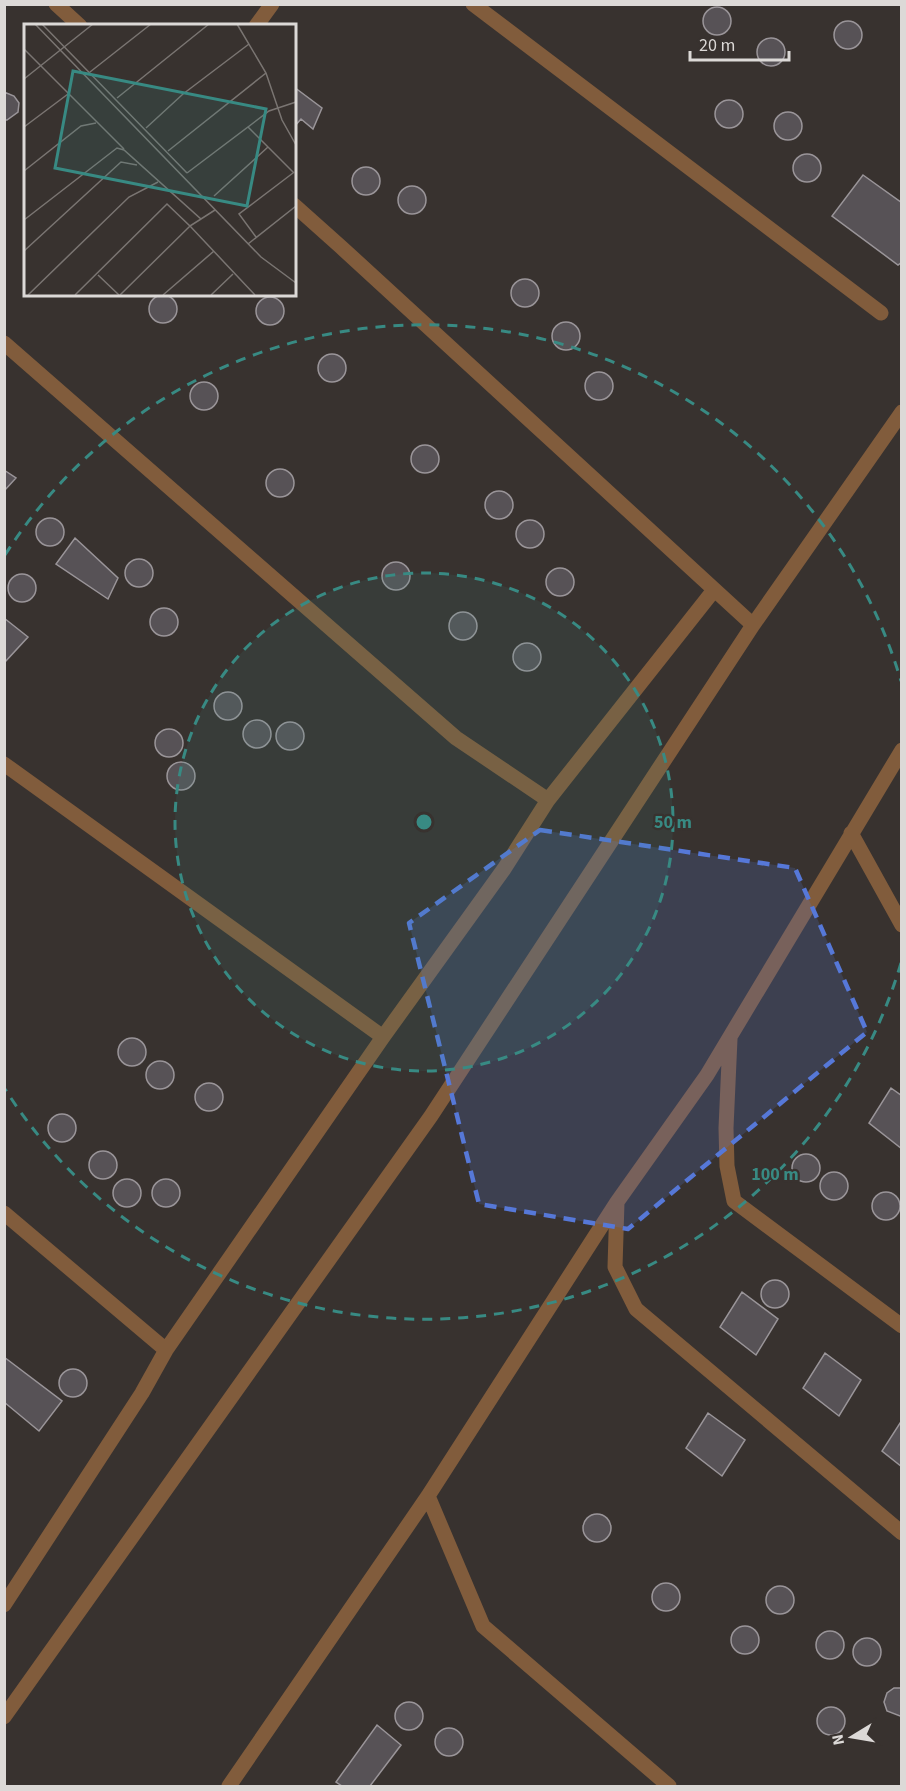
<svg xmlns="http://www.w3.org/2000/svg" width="906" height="1791" font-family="'Source Sans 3',sans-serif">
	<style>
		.building { fill: #575256; stroke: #9a9599; stroke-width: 1.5 }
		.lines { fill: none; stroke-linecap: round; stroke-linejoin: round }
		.minor { stroke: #815c3c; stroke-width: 15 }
		.marked { fill: #5678d8; fill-opacity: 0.2; stroke: #5678d8; stroke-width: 4.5; stroke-dasharray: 12 8; stroke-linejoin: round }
		.ring { fill: none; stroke: #388a83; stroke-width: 3; stroke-dasharray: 10 8 }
		.inset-road { fill: none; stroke: #7a7572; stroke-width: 1.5 }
		.view { fill: #388a83; fill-opacity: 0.15; stroke: #388a83; stroke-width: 3 }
		.inset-edge { fill: none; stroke: #dcd9d7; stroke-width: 3 }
		.centre { fill: #388a83; stroke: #38322f; stroke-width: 3 }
		.ring-label { font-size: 18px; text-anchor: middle; font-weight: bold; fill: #388a83; stroke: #38322f; stroke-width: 4.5; stroke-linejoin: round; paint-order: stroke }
	</style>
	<rect width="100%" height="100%" fill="#38322f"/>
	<path class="building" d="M703 21a14 14 0 1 1 28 0a14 14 0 1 1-28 0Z
		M834 35a14 14 0 1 1 28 0a14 14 0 1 1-28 0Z
		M757 52a14 14 0 1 1 28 0a14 14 0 1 1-28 0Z
		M294,87L322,108L313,129L301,119L294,127Z
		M4,92L14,96L19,103L18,112L7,120H4Z
		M715 114a14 14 0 1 1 28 0a14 14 0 1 1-28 0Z
		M774 126a14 14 0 1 1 28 0a14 14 0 1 1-28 0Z
		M793 168a14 14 0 1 1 28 0a14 14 0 1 1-28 0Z
		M352 181a14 14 0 1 1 28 0a14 14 0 1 1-28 0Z
		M863,175L902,203V262L898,265L832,216Z
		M398 200a14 14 0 1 1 28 0a14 14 0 1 1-28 0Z
		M511 293a14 14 0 1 1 28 0a14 14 0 1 1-28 0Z
		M149 309a14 14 0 1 1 28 0a14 14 0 1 1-28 0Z
		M256 311a14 14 0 1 1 28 0a14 14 0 1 1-28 0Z
		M552 336a14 14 0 1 1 28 0a14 14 0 1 1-28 0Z
		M318 368a14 14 0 1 1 28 0a14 14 0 1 1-28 0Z
		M585 386a14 14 0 1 1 28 0a14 14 0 1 1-28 0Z
		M190 396a14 14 0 1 1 28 0a14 14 0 1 1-28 0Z
		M411 459a14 14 0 1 1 28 0a14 14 0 1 1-28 0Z
		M266 483a14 14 0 1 1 28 0a14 14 0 1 1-28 0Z
		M4,470L16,478L4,491Z
		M485 505a14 14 0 1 1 28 0a14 14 0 1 1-28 0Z
		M36 532a14 14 0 1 1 28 0a14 14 0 1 1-28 0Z
		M516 534a14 14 0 1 1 28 0a14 14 0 1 1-28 0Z
		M75,538L118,578L108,599L56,564Z
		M125 573a14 14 0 1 1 28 0a14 14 0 1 1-28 0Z
		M382 576a14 14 0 1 1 28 0a14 14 0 1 1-28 0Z
		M546 582a14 14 0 1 1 28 0a14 14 0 1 1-28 0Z
		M8 588a14 14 0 1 1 28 0a14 14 0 1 1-28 0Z
		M150 622a14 14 0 1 1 28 0a14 14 0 1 1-28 0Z
		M449 626a14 14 0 1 1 28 0a14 14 0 1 1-28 0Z
		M4,618L28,637L4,663Z
		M513 657a14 14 0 1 1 28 0a14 14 0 1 1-28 0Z
		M214 706a14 14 0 1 1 28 0a14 14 0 1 1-28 0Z
		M243 734a14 14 0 1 1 28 0a14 14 0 1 1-28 0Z
		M276 736a14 14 0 1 1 28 0a14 14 0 1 1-28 0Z
		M155 743a14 14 0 1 1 28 0a14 14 0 1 1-28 0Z
		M167 776a14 14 0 1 1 28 0a14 14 0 1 1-28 0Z
		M118 1052a14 14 0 1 1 28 0a14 14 0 1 1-28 0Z
		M146 1075a14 14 0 1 1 28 0a14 14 0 1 1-28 0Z
		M195 1097a14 14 0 1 1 28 0a14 14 0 1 1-28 0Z
		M891,1088L902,1096V1149L869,1123Z
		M48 1128a14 14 0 1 1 28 0a14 14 0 1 1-28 0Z
		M89 1165a14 14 0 1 1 28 0a14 14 0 1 1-28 0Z
		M792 1168a14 14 0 1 1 28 0a14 14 0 1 1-28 0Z
		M820 1186a14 14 0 1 1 28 0a14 14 0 1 1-28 0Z
		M113 1193a14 14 0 1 1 28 0a14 14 0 1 1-28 0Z
		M152 1193a14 14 0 1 1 28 0a14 14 0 1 1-28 0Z
		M872 1206a14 14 0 1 1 28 0a14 14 0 1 1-28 0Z
		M761 1294a14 14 0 1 1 28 0a14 14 0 1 1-28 0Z
		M742,1292L778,1319L756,1355L720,1327Z
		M825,1353L861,1380L839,1416L803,1388Z
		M4,1357L62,1401L39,1431L4,1402Z
		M59 1383a14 14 0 1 1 28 0a14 14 0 1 1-28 0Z
		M708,1413L745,1440L722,1476L686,1448Z
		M902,1420V1467L882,1451Z
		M583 1528a14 14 0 1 1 28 0a14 14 0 1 1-28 0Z
		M652 1597a14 14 0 1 1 28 0a14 14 0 1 1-28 0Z
		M766 1600a14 14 0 1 1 28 0a14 14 0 1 1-28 0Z
		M731 1640a14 14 0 1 1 28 0a14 14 0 1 1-28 0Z
		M816 1645a14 14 0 1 1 28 0a14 14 0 1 1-28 0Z
		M853 1652a14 14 0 1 1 28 0a14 14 0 1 1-28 0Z
		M894,1688H902V1715L900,1716L887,1711L884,1702L887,1693Z
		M395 1716a14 14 0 1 1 28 0a14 14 0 1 1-28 0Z
		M817 1721a14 14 0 1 1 28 0a14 14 0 1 1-28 0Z
		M377,1725L401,1745L370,1786H342L336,1782Z
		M435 1742a14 14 0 1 1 28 0a14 14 0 1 1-28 0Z"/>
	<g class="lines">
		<path class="minor" d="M56,4L80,26
			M473,4L881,313
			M256,26L272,4
			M294,205L341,247L753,625
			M4,343L456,738L548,800
			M902,750L707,1075L617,1202L615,1267L636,1309L902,1533
			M4,764L383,1037
			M851,833L902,925
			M730,1039L726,1128L727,1166L734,1201L902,1326
			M4,1213L166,1350
			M428,1496L483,1626L669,1786
			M4,1605L142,1393L166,1350L383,1037L504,869L548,800L714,590
			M4,1717L431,1116L753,625L902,412
			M229,1786L428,1496L617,1202"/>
	</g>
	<path class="marked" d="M540,830L795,868L867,1032L628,1229L479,1204L409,923Z"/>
	<circle cx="424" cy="822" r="249" fill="#388a83" fill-opacity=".12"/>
	<g class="ring">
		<circle cx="424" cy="822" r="249"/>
		<path d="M901 963A497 497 0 0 1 5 1089M5 555A497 497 0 0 1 901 681"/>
	</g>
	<g transform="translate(24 24)">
		<rect width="272" height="272" fill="#38322f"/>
		<path class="inset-road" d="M11,0L237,233L272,259M18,0L163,149M213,0L242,49L258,96L272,121M0,25L100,125M66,48L127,0M0,55L69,0M93,74L185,0M0,103L44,70M224,103L245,87L272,78M122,104L159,70L225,20M144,127L242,49M0,147L57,102L72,99M163,149L224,103L270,149M190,172L244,123M0,196L93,124L100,126L177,195L191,186M232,213L215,190L269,149M224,220L272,182M0,227L97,138L113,141M74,251L95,271M4,271L105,173L134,158M51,271L143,180L166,202L177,195M96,271L166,202L231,271M139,271L190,227M187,271L209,250"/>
		<path class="view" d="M49,47L242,85L223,182L31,144Z"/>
		<rect width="272" height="272" class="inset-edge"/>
	</g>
	<circle cx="424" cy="822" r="9" class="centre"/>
	<g class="ring-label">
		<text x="673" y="828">50 m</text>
		<text x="775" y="1180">100 m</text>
	</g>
	<rect width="906" height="1791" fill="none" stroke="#dcd9d7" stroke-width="12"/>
	<g transform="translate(852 1737) rotate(259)" stroke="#38322f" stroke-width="4.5" paint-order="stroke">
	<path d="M0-4.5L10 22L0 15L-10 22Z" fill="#dcd9d7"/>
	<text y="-9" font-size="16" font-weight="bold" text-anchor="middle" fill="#dcd9d7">N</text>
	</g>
	<path d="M690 51v9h99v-9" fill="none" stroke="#dcd9d7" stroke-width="3"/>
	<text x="699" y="51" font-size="18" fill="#dcd9d7" stroke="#38322f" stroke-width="4.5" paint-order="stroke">20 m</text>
</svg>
